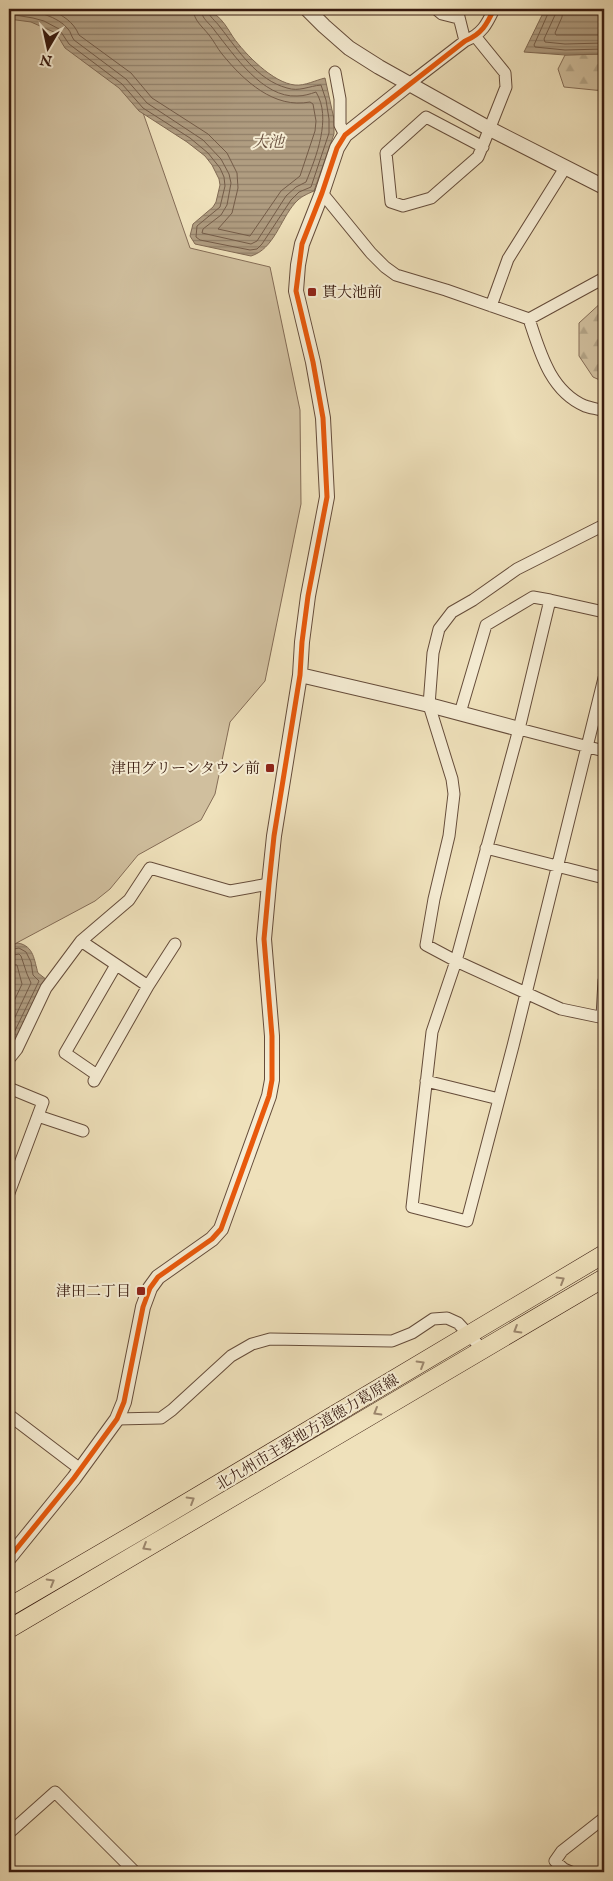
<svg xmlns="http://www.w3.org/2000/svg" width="613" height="1881" font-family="'IM FELL English','Noto Serif JP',serif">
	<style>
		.grass { fill: #d0bf9e; stroke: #846c56 }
		.forest { fill: url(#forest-firs); stroke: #846c56 }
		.water { fill: url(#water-rules); stroke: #806953 }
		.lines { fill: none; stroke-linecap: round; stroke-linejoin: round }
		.shore { stroke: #745c48; stroke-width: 1 }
		.minor-casing { stroke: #654c3a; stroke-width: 13 }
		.tertiary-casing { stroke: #654c3a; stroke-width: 16 }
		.primary-casing { stroke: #371a0f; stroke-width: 19 }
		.minor { stroke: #f5ecd3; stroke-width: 11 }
		.tertiary { stroke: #f5ecd3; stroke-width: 14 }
		.primary { stroke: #efe1bb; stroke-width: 18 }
		.cycleway-casing { stroke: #f5ecd3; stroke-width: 8 }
		.cycleway { stroke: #e8590c; stroke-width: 5 }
		.oneway { stroke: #9c876e }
		.poi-dot { fill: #8f2418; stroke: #f5ecd3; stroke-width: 2 }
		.labels { text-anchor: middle; stroke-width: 4; stroke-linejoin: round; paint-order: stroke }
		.poi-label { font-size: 15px; fill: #371a0f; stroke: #f5ecd3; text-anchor: end }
		.street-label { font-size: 15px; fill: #371a0f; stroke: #f5ecd3 }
		.water-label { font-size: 16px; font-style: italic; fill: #674e3d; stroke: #f5ecd3 }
	</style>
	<defs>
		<pattern id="forest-firs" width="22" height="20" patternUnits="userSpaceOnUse" patternTransform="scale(1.25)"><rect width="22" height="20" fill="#d0bf9e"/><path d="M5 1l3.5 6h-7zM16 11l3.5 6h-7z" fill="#b3a487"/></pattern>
		<pattern id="water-rules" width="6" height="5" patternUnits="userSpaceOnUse" patternTransform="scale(1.25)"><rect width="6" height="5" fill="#b09d81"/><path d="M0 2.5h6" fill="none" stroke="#907f68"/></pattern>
	</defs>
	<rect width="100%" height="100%" fill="#efe1bb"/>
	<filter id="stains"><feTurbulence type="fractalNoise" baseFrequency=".004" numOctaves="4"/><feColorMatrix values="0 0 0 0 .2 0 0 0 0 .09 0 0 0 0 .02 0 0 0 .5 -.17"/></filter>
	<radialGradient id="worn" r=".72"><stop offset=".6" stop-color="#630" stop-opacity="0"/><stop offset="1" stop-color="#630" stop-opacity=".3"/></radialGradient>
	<path class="grass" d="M9,9H107L190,248L270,267L300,410L301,504L265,681L230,722L215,794L201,820L138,855L110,889L95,901L9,947Z"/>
	<path class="forest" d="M604,54V91L564,87L558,69L565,55Z
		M604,300V382L593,377L579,356V323Z"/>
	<path class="water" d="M9,9H203C218,12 225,24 233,37C245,54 273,83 295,85C305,86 316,80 325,78L334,119V134L314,191C307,194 300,197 295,203C280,220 274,249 251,256L195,244L190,236L193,224L213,207L216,202L220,185L219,179L212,165L205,156L187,142L139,111L119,88L65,48L56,33L31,22L9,19Z
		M545,9H604V54L565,55L524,52Z
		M18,943C34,946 34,960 38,973L47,980L9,1052V946Z"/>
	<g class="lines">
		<path class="shore" d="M19,9C35,11 58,16 68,29C71,32 71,36 74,40L126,79L147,103L203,140L221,159L229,174L231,183L227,205L221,215L203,229L202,233L251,244L257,241L286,196L296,187L306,182C316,157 332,118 316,92C310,94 304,96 297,96C263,98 234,55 215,31C210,23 201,19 201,9
			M50,9C63,16 73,21 79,35L131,73L152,98L208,134L227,153L237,173L238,188L232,213L218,229L250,236L281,191L300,176L315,131L316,121L313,104L310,102C274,109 244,81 222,54C217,48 214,41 209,35C202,26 194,21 193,9
			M550,9L534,45L535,47L565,50L604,49
			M556,9L555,15L544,39L545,42L565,44L604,43
			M563,9L562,17L555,33L556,35H604
			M9,14L33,18L44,21L59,29L69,44L122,84L143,108L190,138L208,153L220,168L224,177L225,186L220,207L197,226L196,237L200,240L250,250L257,249L262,244L291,200L299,192L311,187L329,133V119L326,100L321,85C309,86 299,92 287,88C257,80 238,50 220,27C216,21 208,16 207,9
			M9,950L19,948L26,952L31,962L33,975L39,981L9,1043
			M9,956L19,954L21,956L27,974L31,983L9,1030
			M9,964L17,965L22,984L9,1012"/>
		<defs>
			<path id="minor" d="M436,9L442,14L458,18
				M457,9L465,41
				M475,36L505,73L506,87L485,140L478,157L431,198L403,206L391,202L386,153L426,117L483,147
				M335,72L340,99V125L345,135
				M409,84L465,41C482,34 487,24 494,9
				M322,193L371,253L385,267L396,275L446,290L529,319L604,278
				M491,306L508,259L565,168
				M529,319C540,352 550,391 585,406C591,408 598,409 604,411
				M604,525L517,569L473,600L452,612L439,629L433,653L429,705L452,779L454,794L449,836L434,899L426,945L456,961L561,1009L604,1018
				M604,612L550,600L519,729L456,961L432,1032L412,1207L467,1221L513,1046L604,678
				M460,713L486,625L533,597L550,600
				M519,729L604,751
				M486,848L604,878
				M81,941L148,986L94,1081
				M148,986L175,944
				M602,1017L604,980
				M9,1059L17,1049L46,988L81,941L129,900L150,868L230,891L269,884
				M97,1075L65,1053L116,965
				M426,1081L499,1099
				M9,1088L43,1102L9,1193
				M38,1116L83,1131
				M9,1415L80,1469
				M117,1419L161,1418L172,1410L231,1356L252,1344L270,1339L392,1341L412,1333L433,1319L447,1318L458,1323L483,1350
				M9,1833L55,1792L135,1872
				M571,1872L564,1869L555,1861L562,1851L604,1818"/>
			<path id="tertiary" d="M307,9L324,26L349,48L379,67L490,129L604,187
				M300,675L429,705L519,729
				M9,1558L74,1478L117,1419L124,1402L143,1307L150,1288L158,1277L212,1239L221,1229L269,1096L272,1080V1036L264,939L269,884L274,836L300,675L302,642L308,596L327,497L323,418L313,362L296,291L298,265L302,244L322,193L337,148L345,135L409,84"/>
			<path id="primary" d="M9,1607L146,1527L604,1254
				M9,1629L604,1278"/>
		</defs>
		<use href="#minor" class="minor-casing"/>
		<use href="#tertiary" class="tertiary-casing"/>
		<use href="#primary" class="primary-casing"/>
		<use href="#minor" class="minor"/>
		<use href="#tertiary" class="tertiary"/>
		<use href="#primary" class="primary"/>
		<defs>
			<path id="cycleway" d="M9,1558L74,1478L117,1419L124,1402L143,1307L150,1288L158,1277L212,1239L221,1229L269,1096L272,1080V1036L264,939L269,884L274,836L300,675L302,642L308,596L327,497L323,418L313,362L296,291L302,244L322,193L337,148L345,135L465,41C482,34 487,24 494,9"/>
		</defs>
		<use href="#cycleway" class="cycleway-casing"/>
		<use href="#cycleway" class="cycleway"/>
	</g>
	<defs><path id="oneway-chevron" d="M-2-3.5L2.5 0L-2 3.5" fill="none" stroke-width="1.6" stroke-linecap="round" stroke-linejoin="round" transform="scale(1.25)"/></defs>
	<g class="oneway">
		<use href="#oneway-chevron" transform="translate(561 1280) rotate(-31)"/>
		<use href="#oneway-chevron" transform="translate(517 1330) rotate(149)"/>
		<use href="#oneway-chevron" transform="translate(421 1364) rotate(-31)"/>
		<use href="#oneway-chevron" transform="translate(377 1412) rotate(150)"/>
		<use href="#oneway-chevron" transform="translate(191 1500) rotate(-31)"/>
		<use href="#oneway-chevron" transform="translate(146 1547) rotate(149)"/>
		<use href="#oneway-chevron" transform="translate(51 1582) rotate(-30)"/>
	</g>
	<g class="poi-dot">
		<rect x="307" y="287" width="10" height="10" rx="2.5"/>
		<rect x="265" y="763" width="10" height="10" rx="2.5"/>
		<rect x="136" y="1286" width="10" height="10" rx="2.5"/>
	</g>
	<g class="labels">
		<g class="poi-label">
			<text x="322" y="297" text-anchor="start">貫大池前</text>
			<text x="260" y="773">津田グリーンタウン前</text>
			<text x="131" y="1296">津田二丁目</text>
		</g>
		<g class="street-label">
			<text transform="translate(307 1432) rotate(-31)" y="5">北九州市主要地方道徳力葛原線</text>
		</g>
		<g class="water-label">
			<text x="268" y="147">大池</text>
		</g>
	</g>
	<rect width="613" height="1881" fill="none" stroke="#efe1bb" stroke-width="30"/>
	<rect x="10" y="10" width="593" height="1861" fill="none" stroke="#371a0f" stroke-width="2.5"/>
	<rect x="15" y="15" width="583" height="1851" fill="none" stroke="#371a0f"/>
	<g transform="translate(48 48) rotate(189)" stroke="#f5ecd3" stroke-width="4" paint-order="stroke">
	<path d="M0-4L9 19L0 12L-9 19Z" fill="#371a0f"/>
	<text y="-8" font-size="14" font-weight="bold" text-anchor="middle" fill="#371a0f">N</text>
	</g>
	<rect width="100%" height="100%" filter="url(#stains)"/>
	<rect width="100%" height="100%" fill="url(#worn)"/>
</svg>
